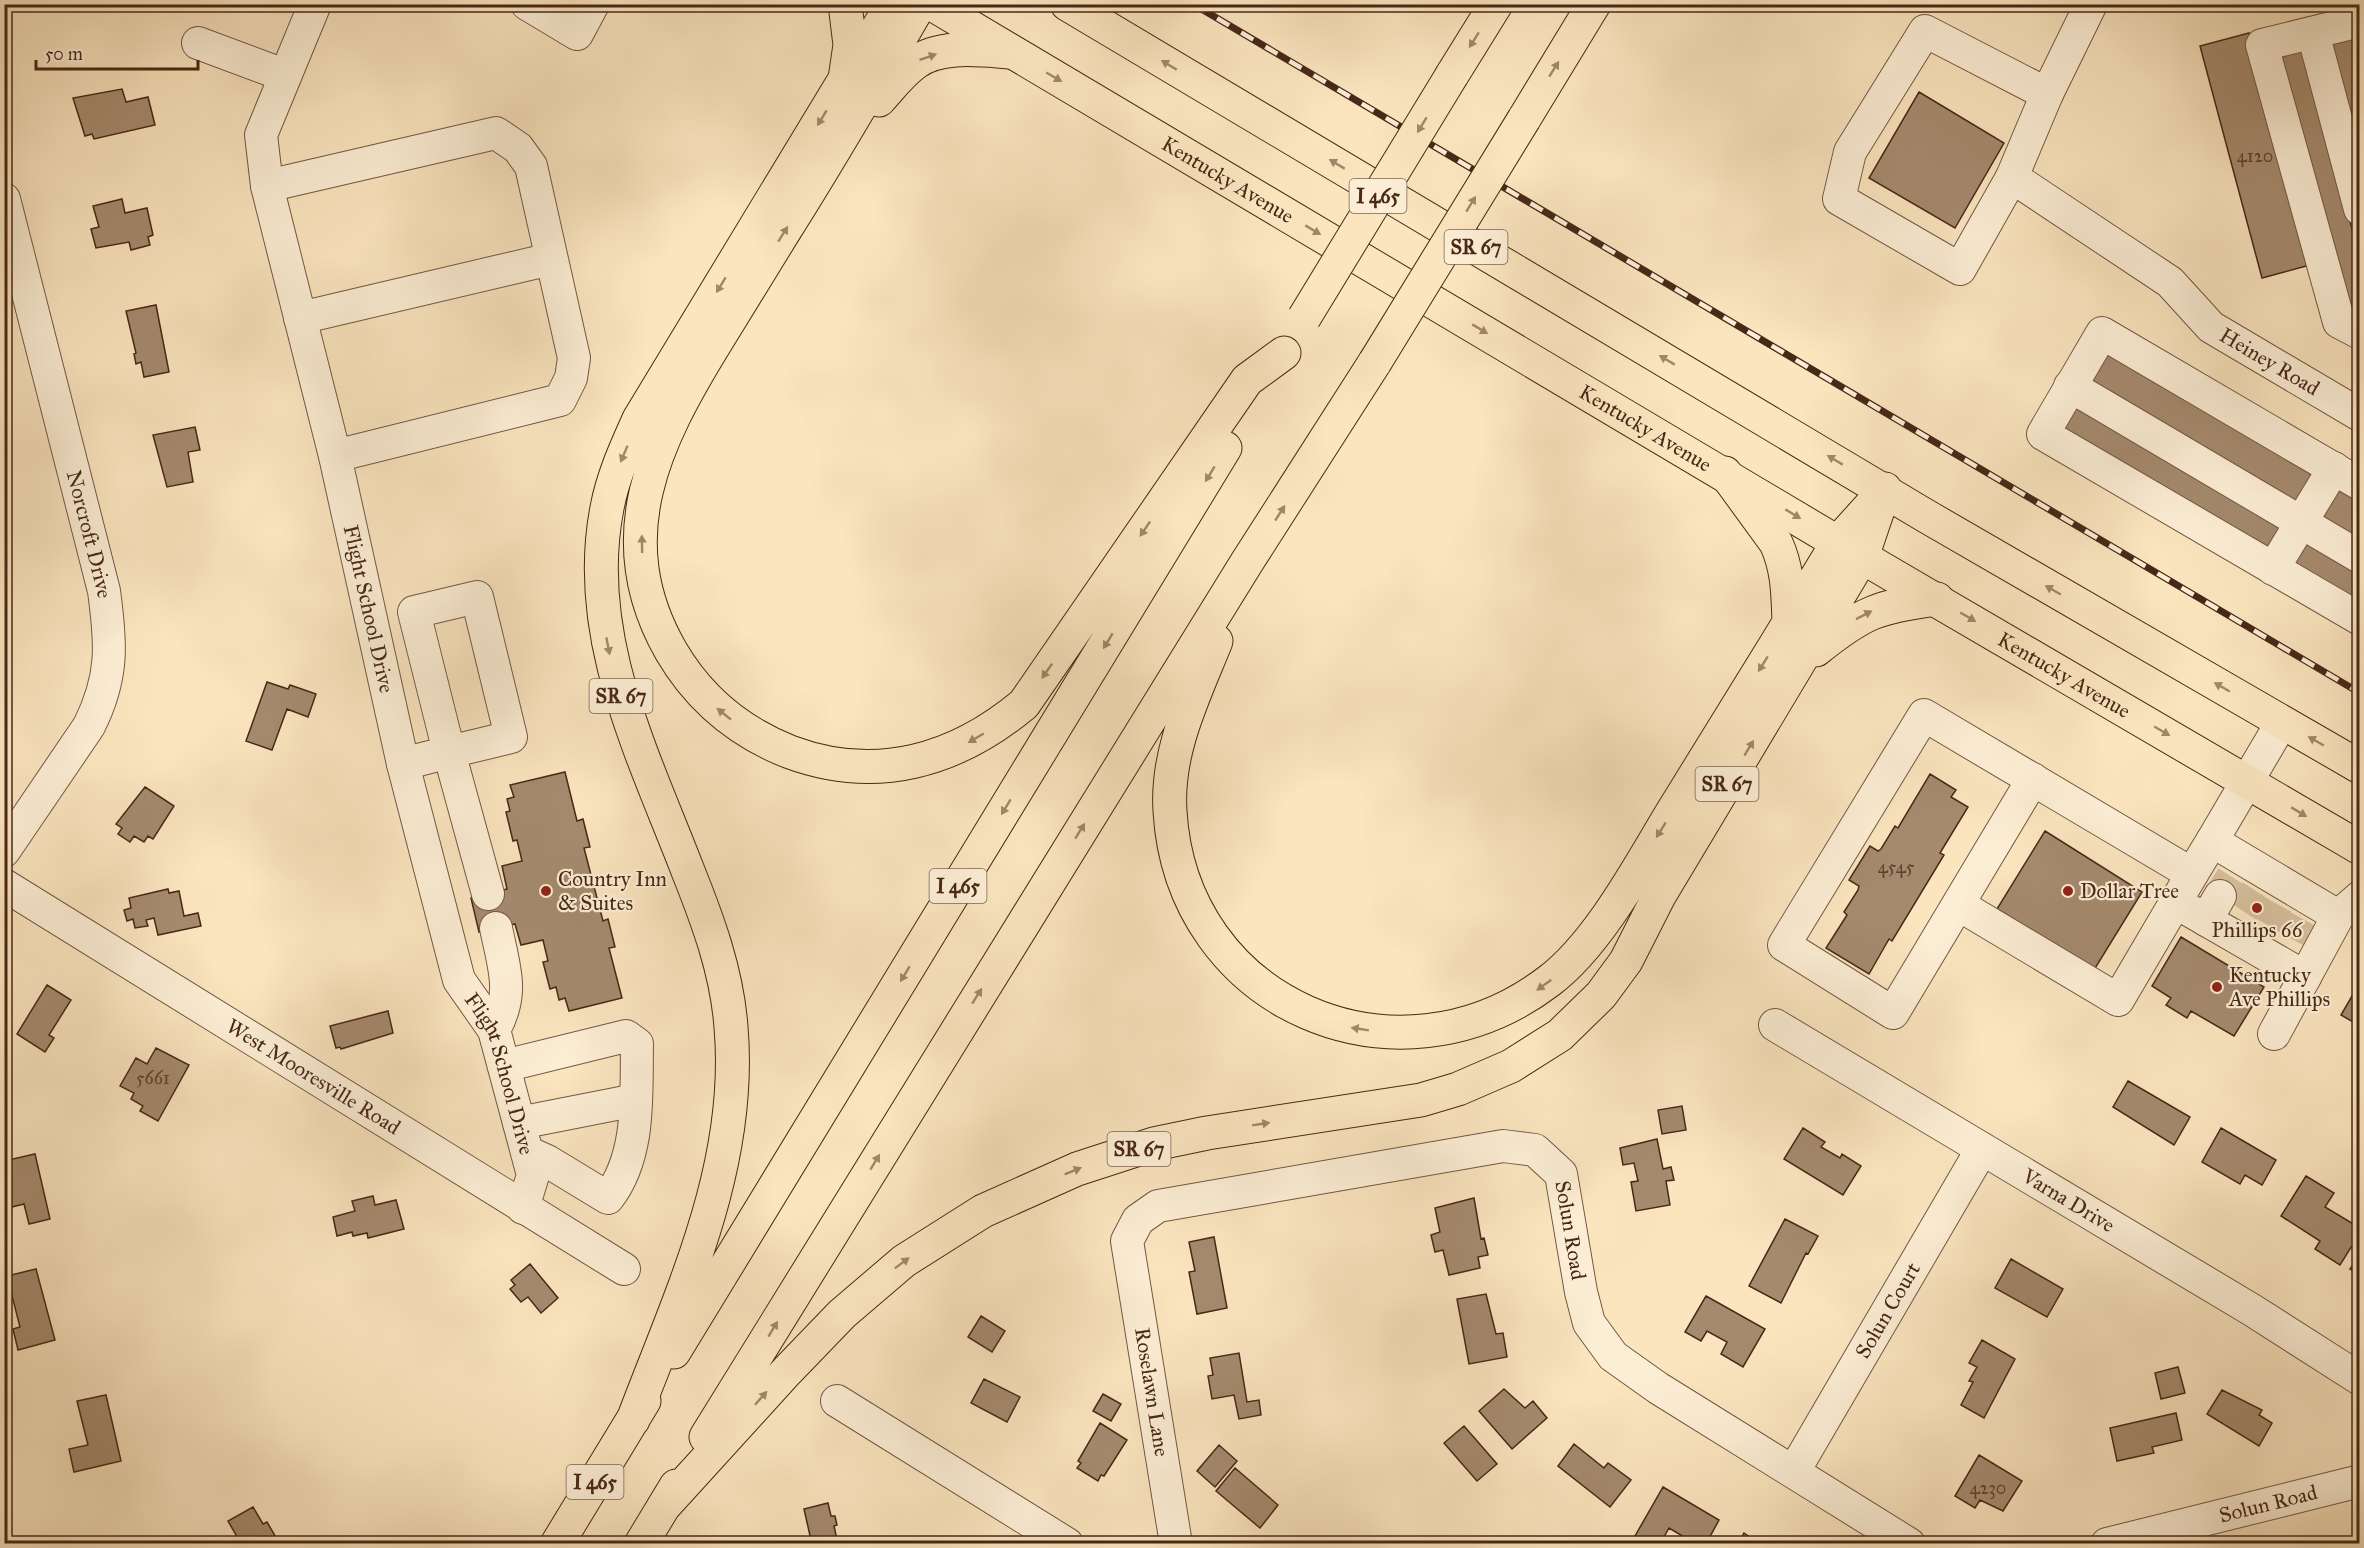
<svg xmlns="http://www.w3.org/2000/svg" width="2364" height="1548" font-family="'IM FELL Great Primer',serif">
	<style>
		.building { fill: #a58a6e; stroke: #482817; stroke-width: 1.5 }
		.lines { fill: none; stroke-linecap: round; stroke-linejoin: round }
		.minor-tunnel { stroke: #d6bf9d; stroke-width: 32; stroke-dasharray: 32 16; stroke-linecap: butt }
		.minor-casing { stroke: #745741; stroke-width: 34 }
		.major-casing { stroke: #482817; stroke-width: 35 }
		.highway-casing { stroke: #482817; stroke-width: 35 }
		.minor { stroke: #fceed5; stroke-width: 32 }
		.major { stroke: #fae5bf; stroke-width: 33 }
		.highway { stroke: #fae5bf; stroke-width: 33 }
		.rail-casing { stroke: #482817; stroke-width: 7 }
		.rail { stroke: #fceed5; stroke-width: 4.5; stroke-dasharray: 14; stroke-linecap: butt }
		.highway-bridge-casing { stroke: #482817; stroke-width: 35; stroke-linecap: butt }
		.highway-bridge { stroke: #fae5bf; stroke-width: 33 }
		.oneway { fill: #a1866b }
		.poi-dot { fill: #8f2418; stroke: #fceed5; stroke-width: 2 }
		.labels { text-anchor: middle; stroke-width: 4.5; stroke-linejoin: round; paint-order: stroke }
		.number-label { font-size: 18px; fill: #5f402d }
		.shield { fill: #fceed5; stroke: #7e6350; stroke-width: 1.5 }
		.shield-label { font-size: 20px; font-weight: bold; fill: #482817 }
		.street-label { font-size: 21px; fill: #482817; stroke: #fceed5 }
		.poi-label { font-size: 21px; fill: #482817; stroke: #fceed5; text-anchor: start }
	</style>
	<rect width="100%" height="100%" fill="#fae5bf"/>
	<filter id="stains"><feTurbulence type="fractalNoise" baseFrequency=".00333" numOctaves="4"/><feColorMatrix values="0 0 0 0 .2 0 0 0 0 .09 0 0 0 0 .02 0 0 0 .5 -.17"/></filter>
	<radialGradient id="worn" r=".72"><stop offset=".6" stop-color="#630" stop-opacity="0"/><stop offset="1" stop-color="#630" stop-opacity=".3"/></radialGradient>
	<path class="building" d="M2249,33L2310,265L2262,278L2200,46Z
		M2351,33L2360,64V167L2326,39Z
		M2303,45L2360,259V308L2346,312L2278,52Z
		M122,89L126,102L148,97L155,125L94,139L92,134L85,136L73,98Z
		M1919,92L2004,143L1955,228L1869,178Z
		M122,199L125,213L147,208L153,235L148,237L150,245L131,250L129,242L96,248L91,229L99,227L93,206Z
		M156,305L169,372L144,377L141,362L136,364L134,354L136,353L126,311Z
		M2108,350L2313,472L2293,507L2087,385Z
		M2075,406L2280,527L2264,554L2059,432Z
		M195,427L200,450L188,452L193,482L167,487L153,435Z
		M2338,485L2360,498V547L2316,522Z
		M2305,542L2360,574V611L2289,569Z
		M267,682L288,689L290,685L316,694L308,717L287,709L272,750L246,741Z
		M565,772L577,821L583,819L590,847L584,848L603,921L608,919L615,947L609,948L622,998L569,1011L565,998L559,1000L556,987L550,989L543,962L548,961L543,940L521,945L515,924L479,932L471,898L507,889L502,866L522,861L517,840L513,841L506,812L510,811L507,799L514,797L510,785Z
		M1930,774L1956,790L1951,797L1968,807L1940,853L1944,855L1892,941L1889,939L1869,974L1826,948L1847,915L1844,912L1858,890L1859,886L1849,880L1870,846L1878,851L1881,849L1895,826L1898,828Z
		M145,787L174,806L153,839L148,836L144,842L134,836L130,842L118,834L122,828L116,824Z
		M2045,831L2142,892L2094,970L1997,909Z
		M168,889L169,893L179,891L184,916L198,913L201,926L158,935L154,918L146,920L148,926L135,928L133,919L127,921L124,910L131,908L129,898Z
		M2181,937L2264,987L2234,1036L2191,1011L2187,1018L2166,1005L2171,998L2152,986Z
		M47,985L71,1000L49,1035L54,1038L45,1052L17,1034Z
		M2352,996L2360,1000V1026L2341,1015Z
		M388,1011L393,1033L341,1049L340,1047L336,1048L330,1026Z
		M156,1048L189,1065L158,1121L140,1111L143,1106L131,1099L134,1093L120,1086L136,1058L147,1064Z
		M2128,1081L2190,1117L2174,1145L2113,1107Z
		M1682,1106L1686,1130L1662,1134L1658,1110Z
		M1803,1128L1825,1142L1821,1147L1840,1158L1842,1154L1861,1166L1843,1195L1784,1159Z
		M2221,1128L2276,1160L2262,1185L2245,1175L2240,1184L2202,1162Z
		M1657,1139L1663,1169L1671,1167L1674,1180L1666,1181L1670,1205L1636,1211L1631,1182L1638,1181L1634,1163L1623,1165L1620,1148Z
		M35,1154L50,1219L29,1224L24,1204L4,1209V1161Z
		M2306,1176L2334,1193L2325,1207L2360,1228V1233L2340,1265L2315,1249L2320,1241L2281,1216Z
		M373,1196L375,1205L396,1200L404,1229L368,1238L367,1233L353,1236L352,1232L337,1236L333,1217L355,1211L352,1201Z
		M1474,1198L1481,1239L1484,1238L1488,1255L1478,1257L1480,1268L1449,1275L1443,1250L1435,1252L1431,1235L1440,1232L1435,1208Z
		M1785,1219L1818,1236L1808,1254L1806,1253L1781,1303L1749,1286Z
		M1214,1237L1227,1308L1197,1314L1189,1272L1195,1271L1189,1242Z
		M2360,1255V1275L2350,1269Z
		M2011,1259L2063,1289L2047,1317L1995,1288Z
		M530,1264L558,1298L541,1313L528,1297L521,1302L510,1289L515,1285L511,1280Z
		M36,1269L55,1340L18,1350L13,1329L20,1327L7,1276Z
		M1486,1294L1496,1334L1503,1333L1507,1357L1469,1364L1457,1299Z
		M1706,1296L1765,1329L1743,1367L1721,1354L1727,1342L1707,1331L1701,1341L1685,1332Z
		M981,1316L1005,1331L992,1352L968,1337Z
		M1982,1340L2015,1359L1984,1418L1961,1405L1973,1382L1969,1381L1977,1367L1969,1363Z
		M1239,1353L1247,1402L1259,1400L1261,1415L1239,1419L1234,1395L1212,1399L1208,1376L1213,1375L1210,1358Z
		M2178,1367L2185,1393L2161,1399L2155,1373Z
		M984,1379L1020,1397L1007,1422L971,1403Z
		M1504,1389L1525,1408L1533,1401L1547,1418L1512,1449L1479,1411Z
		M2222,1390L2262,1410L2259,1415L2272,1423L2259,1446L2207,1414Z
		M1103,1394L1121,1404L1111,1421L1093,1411Z
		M106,1395L121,1461L74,1472L69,1449L88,1445L77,1401Z
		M2176,1413L2182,1440L2152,1447L2154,1453L2117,1461L2110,1428Z
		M1100,1423L1127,1440L1104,1476L1101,1475L1098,1481L1077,1468L1081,1463L1078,1461Z
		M1464,1426L1497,1464L1477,1481L1444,1443Z
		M1574,1444L1604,1468L1608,1463L1631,1480L1610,1507L1558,1466Z
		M1219,1445L1237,1461L1215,1487L1197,1471Z
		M1979,1455L2022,1481L2003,1511L1980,1500L1975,1508L1955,1496Z
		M1235,1468L1278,1505L1260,1528L1216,1491Z
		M1663,1487L1719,1520L1706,1544H1696L1669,1528L1660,1544H1647L1635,1536Z
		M828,1503L831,1516H835L837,1525L834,1526L838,1544H798L811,1540L804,1509Z
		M253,1507L263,1524L267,1522L278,1541L283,1538L286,1544H238L239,1540L228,1521Z
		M1744,1533L1760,1544H1738Z"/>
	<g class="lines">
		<path class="minor-tunnel" d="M2220,896L2232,877
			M2243,911L2256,891
			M2266,924L2277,904
			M2290,938L2301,918"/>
		<defs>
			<g id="minor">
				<path id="s1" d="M315,4L261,135L267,186L335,456L403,764L459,980L494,1030L533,1175L523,1208"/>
				<path d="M527,4L577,34L593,4"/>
				<path d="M2360,21L2262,45L2339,322L2360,333"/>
				<path d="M2313,33L2360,209"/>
				<path d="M198,43L284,75"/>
				<path id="s2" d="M2047,94L1925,31L1850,152L1839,199L1960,269L2012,177L2170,282L2211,327L2360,415"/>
				<path d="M2012,177L2047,94L2091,4"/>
				<path d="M267,186L496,133L518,148L531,166L574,358L571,378L560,400L335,456"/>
				<path id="s3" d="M4,199L104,591C111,643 114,676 89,726L4,851"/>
				<path d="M300,318L551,259"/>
				<path d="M2070,386L2360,557"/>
				<path d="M2360,484L2102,333L2043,434L2360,619"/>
				<path d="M2273,569L2334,468"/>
				<path d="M2282,722L2212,841L2338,916L2360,897"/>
				<path d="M403,764L449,752L414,612L477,597L511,737L449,752L488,894"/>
				<path d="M2033,779L1893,1013L1784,945L1924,715L2192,874L2212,841"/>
				<path id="s4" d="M4,885L624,1269"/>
				<path d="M2175,902L2305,977"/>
				<path d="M1959,905L2118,1000L2192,874"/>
				<path d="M2206,920L2220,896"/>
				<path id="s5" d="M1775,1025L2252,1310L2360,1379"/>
				<path d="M494,1030C515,993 504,968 496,928"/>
				<path d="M2274,1034L2338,916"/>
				<path d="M504,1066L626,1036L637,1044C636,1096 641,1155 608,1198L547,1161L527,1152"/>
				<path d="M519,1123L636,1100"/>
				<path d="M837,1401L1067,1544"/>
				<path id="s6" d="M1794,1471L1982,1149"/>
				<path id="s7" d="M1176,1544L1127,1241L1138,1220L1158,1206L1503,1146L1535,1150L1561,1174L1581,1292L1589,1323L1613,1356L1658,1388L1909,1544"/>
				<path id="s8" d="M2107,1544L2360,1481"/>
			</g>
			<g id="major">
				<path id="s9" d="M932,4L1862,557L2360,848"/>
				<path d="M1067,4L1926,516L2360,767"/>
			</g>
			<path id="highway" d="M920,4C876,80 832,156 785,230C762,267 739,305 716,342C655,441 606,538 671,651C699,699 739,732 790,752C876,784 956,761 1024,704L1247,380L1284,353
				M849,74L893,4
				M1452,75L1496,4
				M879,100C891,87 901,73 915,63C940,44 981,50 1011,52
				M1524,119L1594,4
				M1725,473L1776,543C1788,569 1788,594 1789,623
				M1216,641C1194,696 1166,751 1170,811C1181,1005 1397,1097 1549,981C1598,944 1639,867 1671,814C1727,724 1783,633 1838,542L1875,501
				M1816,650C1862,613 1878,606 1937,599
				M674,1352L1225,448
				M633,1420C681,1293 743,1166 731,1027C727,972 708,921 688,871C643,754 582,636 607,508C613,476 626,448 639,419L845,79L850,45L845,4
				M706,1437L1247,562L1375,362
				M666,1504L787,1371L842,1314L904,1261L983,1211L1077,1169L1154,1144L1207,1133L1421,1100L1458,1089L1511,1066L1560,1035L1601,995L1626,961L1659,896L1862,557L1885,489
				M557,1544L644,1401
				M641,1544L676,1486"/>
		</defs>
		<use href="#minor" class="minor-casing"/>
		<use href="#major" class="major-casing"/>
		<use href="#highway" class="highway-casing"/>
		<use href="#minor" class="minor"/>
		<use href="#major" class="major"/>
		<use href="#highway" class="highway"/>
		<defs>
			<path id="rail" d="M1193,4L2360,693"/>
		</defs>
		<use href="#rail" class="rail-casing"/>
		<use href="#rail" class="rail"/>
		<defs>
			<path id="highway-bridge" d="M1304,318L1452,75
				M1375,362L1524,119"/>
		</defs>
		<use href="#highway-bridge" class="highway-bridge-casing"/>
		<use href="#highway-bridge" class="highway-bridge"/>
	</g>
	<defs><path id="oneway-solid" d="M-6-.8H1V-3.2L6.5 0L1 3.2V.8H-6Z" transform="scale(1.5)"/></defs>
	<g class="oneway">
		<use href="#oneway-solid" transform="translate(1474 40) rotate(122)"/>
		<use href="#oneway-solid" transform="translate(928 57) rotate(-19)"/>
		<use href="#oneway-solid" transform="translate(1169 65) rotate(-149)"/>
		<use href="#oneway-solid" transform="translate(1554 69) rotate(-58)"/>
		<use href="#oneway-solid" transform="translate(1054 77) rotate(30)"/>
		<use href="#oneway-solid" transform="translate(822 118) rotate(121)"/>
		<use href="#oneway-solid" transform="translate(1422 125) rotate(121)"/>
		<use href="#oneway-solid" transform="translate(1337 164) rotate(-149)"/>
		<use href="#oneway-solid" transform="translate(1471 204) rotate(-59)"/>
		<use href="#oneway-solid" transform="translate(1313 230) rotate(31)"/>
		<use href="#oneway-solid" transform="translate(783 234) rotate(-58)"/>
		<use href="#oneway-solid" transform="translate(721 285) rotate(121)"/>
		<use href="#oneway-solid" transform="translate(1480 329) rotate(31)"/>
		<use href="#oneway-solid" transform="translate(1667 360) rotate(-149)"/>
		<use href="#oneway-solid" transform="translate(624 454) rotate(113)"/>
		<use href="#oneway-solid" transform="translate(1835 460) rotate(-149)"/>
		<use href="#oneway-solid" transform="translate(1210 474) rotate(121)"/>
		<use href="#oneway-solid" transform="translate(1280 513) rotate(-57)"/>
		<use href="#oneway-solid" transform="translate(1793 514) rotate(31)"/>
		<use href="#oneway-solid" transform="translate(1145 529) rotate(124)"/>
		<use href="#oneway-solid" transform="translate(642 544) rotate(-91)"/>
		<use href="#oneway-solid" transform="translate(2053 590) rotate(-150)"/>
		<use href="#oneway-solid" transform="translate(1864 615) rotate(-27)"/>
		<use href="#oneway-solid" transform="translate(1968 617) rotate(30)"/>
		<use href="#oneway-solid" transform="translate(1108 641) rotate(121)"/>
		<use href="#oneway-solid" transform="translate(608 646) rotate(79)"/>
		<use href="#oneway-solid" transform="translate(1763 664) rotate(122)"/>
		<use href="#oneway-solid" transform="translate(1047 671) rotate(125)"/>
		<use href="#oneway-solid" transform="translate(2222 687) rotate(-150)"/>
		<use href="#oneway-solid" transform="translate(724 714) rotate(-141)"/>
		<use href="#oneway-solid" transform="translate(2162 731) rotate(30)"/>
		<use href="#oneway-solid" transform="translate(976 738) rotate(150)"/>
		<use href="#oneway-solid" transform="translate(2316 741) rotate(-150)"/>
		<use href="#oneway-solid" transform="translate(1749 748) rotate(-59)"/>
		<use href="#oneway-solid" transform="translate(1006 807) rotate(121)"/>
		<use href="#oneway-solid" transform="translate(2299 812) rotate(31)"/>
		<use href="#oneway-solid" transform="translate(1661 830) rotate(122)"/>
		<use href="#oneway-solid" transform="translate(1080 831) rotate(-58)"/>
		<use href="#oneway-solid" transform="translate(905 974) rotate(121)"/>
		<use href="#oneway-solid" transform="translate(1544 985) rotate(144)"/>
		<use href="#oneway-solid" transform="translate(977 996) rotate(-58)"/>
		<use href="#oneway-solid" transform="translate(1360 1029) rotate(-171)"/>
		<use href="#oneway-solid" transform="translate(1261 1124) rotate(-9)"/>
		<use href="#oneway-solid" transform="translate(875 1162) rotate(-59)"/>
		<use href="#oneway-solid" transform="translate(1073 1171) rotate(-22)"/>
		<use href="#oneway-solid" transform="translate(902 1263) rotate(-37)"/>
		<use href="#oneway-solid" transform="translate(773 1329) rotate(-59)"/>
		<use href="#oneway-solid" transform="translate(761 1398) rotate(-48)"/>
	</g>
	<g class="poi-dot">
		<circle cx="546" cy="891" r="6"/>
		<circle cx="2068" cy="891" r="6"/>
		<circle cx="2257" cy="908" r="6"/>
		<circle cx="2217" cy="987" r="6"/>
	</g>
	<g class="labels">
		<g class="number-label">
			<text x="2255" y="162">4120</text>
			<text x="1896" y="873">4545</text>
			<text x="153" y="1084">5661</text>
			<text x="1988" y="1494">4230</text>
		</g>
		<g class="shield">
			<rect x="1349.5" y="179" width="57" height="34" rx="4.5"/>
			<rect x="1444.5" y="230" width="63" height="34" rx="4.5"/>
			<rect x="589.5" y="679" width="63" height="34" rx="4.5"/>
			<rect x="1695.5" y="767" width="63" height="34" rx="4.5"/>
			<rect x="929.5" y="869" width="57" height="34" rx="4.5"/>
			<rect x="1107.5" y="1132" width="63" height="34" rx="4.5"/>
			<rect x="566.5" y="1465" width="57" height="34" rx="4.5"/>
		</g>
		<g class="shield-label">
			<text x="1378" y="203">I 465</text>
			<text x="1476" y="254">SR 67</text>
			<text x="621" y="703">SR 67</text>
			<text x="1727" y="791">SR 67</text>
			<text x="958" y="893">I 465</text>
			<text x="1139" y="1156">SR 67</text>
			<text x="595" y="1489">I 465</text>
		</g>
		<g class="street-label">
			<text dy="7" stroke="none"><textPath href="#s9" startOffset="344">Kentucky Avenue</textPath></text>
			<text dy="7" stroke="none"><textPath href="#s2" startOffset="892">Heiney Road</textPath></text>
			<text dy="7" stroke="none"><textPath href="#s9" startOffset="830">Kentucky Avenue</textPath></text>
			<text dy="7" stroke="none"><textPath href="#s3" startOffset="346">Norcroft Drive</textPath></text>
			<text dy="7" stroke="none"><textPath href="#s1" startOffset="628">Flight School Drive</textPath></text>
			<text dy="7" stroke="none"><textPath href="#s9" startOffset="1316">Kentucky Avenue</textPath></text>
			<text dy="7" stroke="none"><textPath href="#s1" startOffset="1114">Flight School Drive</textPath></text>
			<text dy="7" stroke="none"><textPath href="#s4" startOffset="364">West Mooresville Road</textPath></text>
			<text dy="7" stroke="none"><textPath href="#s5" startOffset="342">Varna Drive</textPath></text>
			<text dy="7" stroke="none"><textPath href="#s7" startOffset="830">Solun Road</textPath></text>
			<text dy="7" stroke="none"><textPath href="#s6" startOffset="186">Solun Court</textPath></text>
			<text transform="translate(1152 1392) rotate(81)" y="7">Roselawn Lane</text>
			<text dy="7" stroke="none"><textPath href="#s8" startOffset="166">Solun Road</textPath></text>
		</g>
		<g class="poi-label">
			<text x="558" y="886">Country Inn<tspan x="558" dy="24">&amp; Suites</tspan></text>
			<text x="2080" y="898">Dollar Tree</text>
			<text x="2257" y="937" text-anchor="middle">Phillips 66</text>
			<text x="2229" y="982">Kentucky<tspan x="2229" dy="24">Ave Phillips</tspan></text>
		</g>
	</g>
	<rect width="2364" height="1548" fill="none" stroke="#fae5bf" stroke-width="24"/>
	<rect x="6" y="6" width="2352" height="1536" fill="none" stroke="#482817" stroke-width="3"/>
	<rect x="12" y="12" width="2340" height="1524" fill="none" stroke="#482817" stroke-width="1.5"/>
	<path d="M36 60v9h162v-9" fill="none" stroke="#482817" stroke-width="3"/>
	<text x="45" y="60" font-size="18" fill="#482817" stroke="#fceed5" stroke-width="4.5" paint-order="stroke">50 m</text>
	<rect width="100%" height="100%" filter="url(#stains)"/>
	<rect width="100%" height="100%" fill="url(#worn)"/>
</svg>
